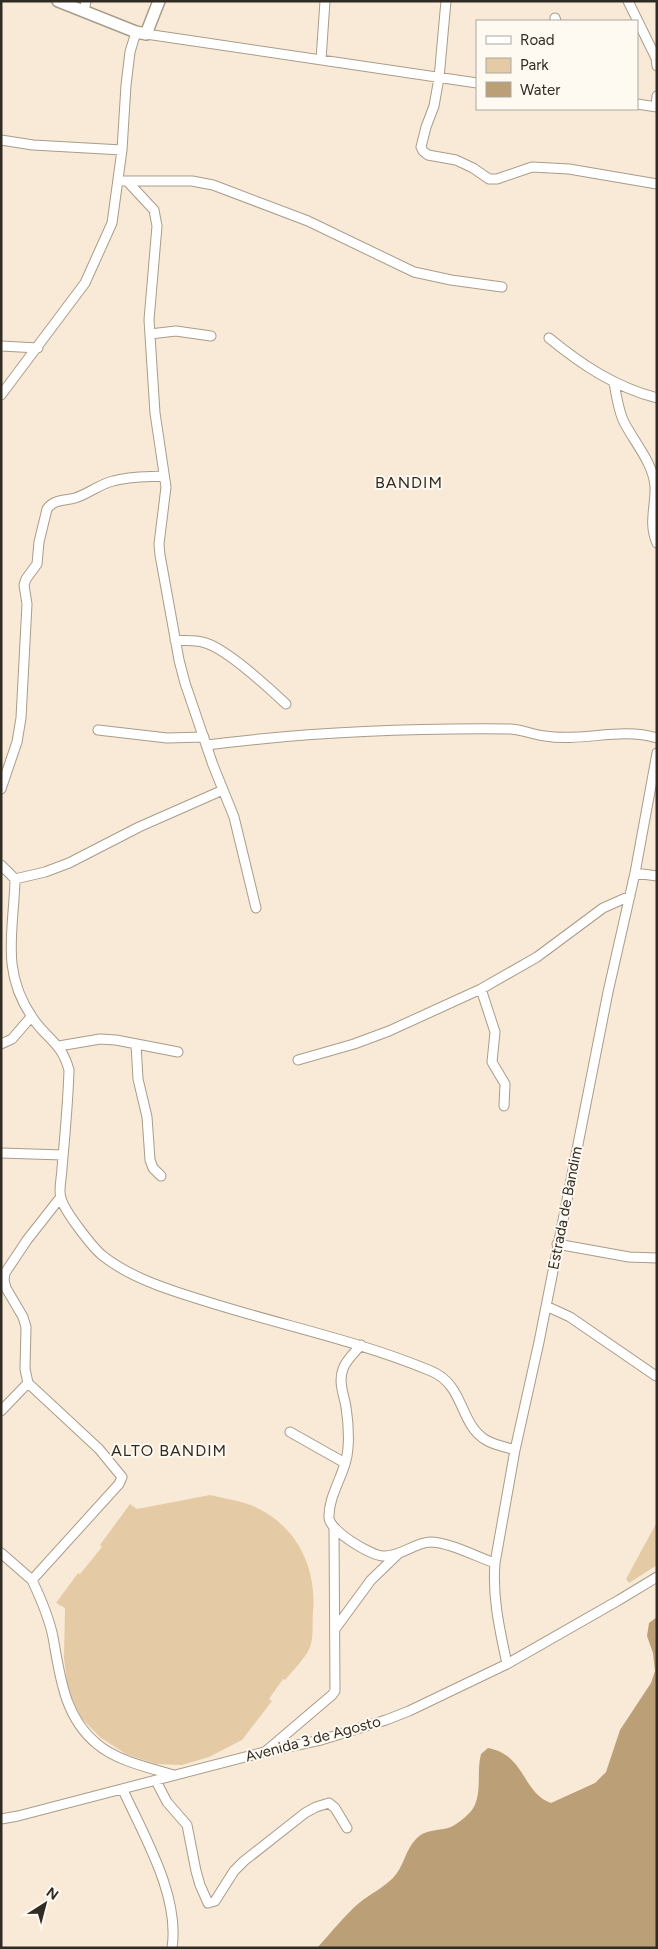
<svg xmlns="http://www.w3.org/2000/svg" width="658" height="1949" font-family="Figtree,sans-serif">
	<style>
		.green { fill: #e4cba6 }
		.water { fill: #bb9f76 }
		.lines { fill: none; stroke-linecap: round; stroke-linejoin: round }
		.minor-casing { stroke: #a99c8a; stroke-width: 11 }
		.major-casing { stroke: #a99c8a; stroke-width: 14 }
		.minor { stroke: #fff; stroke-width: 9 }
		.major { stroke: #fff; stroke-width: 11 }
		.labels { text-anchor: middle; stroke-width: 4; stroke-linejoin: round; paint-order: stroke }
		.street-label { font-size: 15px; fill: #302b23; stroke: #fef9f1 }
		.neighbourhood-label { font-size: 16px; letter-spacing: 1px; fill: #302b23; stroke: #fef9f1 }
	</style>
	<rect width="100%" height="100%" fill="#f8ead6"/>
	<path class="green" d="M210,1495C226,1499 246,1501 261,1510C299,1530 317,1571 313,1612C312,1623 314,1637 310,1647C307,1656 292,1672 285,1680L283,1679L269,1699L272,1701L242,1740L209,1757L182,1765L156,1764L126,1754L101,1738L81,1718L68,1690L64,1658L65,1608L56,1603L78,1573L80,1574L102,1547L100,1545L130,1504L137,1509Z
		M657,1522V1565L629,1583L626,1579Z"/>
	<path class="water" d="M657,1617V1948H317C331,1933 344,1916 359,1903C370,1894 383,1888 393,1878C404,1867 405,1850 416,1839C425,1829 437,1831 448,1828C457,1825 466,1817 472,1810C483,1794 476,1772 481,1754L488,1748C526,1755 522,1793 551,1803L595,1783L606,1772L620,1730L651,1683L655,1671L653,1653L647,1636L649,1623Z"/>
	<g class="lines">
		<defs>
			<path id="minor" d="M446,1L439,78L434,106L426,127L421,147L423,151L428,155L456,160L473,168L489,179H497L532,167L569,169L657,184
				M628,1L656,58L657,66
				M84,12L86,1
				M555,18L556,21
				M146,34L477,83
				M321,60L325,1
				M637,104L657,107
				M656,107L657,96
				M1,140L33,145L122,150
				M118,181H192L213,185L308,221L414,272L451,280L502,287
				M127,181L154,210L157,226L149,320L155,413L166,487L159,544L160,555L179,660L185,683L213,765L234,817L256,908
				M150,334L176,331L211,336
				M549,338C582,365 615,387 657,398
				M1,346L38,348
				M614,382C616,395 618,408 623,420C633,441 653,462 655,486C656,505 648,524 657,543
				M1,395L85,283L112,223L122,150L126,85L130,52L136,32
				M175,640C184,641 194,640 202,642C224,646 269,688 286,704
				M98,730L167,738L204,737
				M207,745C308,732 409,728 511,729C525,730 533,735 545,736C583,742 620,727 657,738
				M1,789L17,742L21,718L27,604L24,585L26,579L37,564L39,542L47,509C54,499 64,501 75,498C88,494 100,484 113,481C130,476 147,477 164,476
				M1,865L15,879C14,930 0,970 32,1017C46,1039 61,1041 69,1070C68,1103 65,1135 62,1168C62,1177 58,1190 61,1198C64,1211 93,1248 103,1256C135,1281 179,1293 218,1305C289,1327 362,1342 431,1371C465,1385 459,1424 486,1440C494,1445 506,1447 515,1450
				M635,873L657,876
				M15,879L45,872L69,863L139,827L223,790
				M481,989L495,1032L492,1062L505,1084L504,1106
				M1,1044L12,1039L31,1017
				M136,1044L138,1079L147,1117L150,1160L153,1168L161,1176
				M59,1046L100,1039L116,1040L178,1052
				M298,1060L354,1044L389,1031L481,989L537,957L603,908L630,896
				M1,1153L63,1155
				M60,1198L27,1240L5,1273L4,1280L6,1288L23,1317L26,1327L25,1369L28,1383L99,1449L122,1477L119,1484L32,1580C41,1599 49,1617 53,1637C60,1676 64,1717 97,1744C117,1761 150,1768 174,1775
				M557,1244L629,1257L657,1258
				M546,1306L570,1317L656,1376
				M361,1345C355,1352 346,1360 343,1369C338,1382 344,1395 346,1407C348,1420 349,1435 348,1448C347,1472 328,1494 329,1518C330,1531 370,1555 383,1556C400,1557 414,1543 430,1542C449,1542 477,1557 495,1563
				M1,1411L28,1383
				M290,1432L345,1463
				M1,1553L32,1580
				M335,1629L371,1580L399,1553
				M507,1664C500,1631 492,1597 495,1563L515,1450L539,1342L608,992L635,873L657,753
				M265,1752L332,1695L335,1691L334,1529
				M156,1781L167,1802L187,1825L196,1871L200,1885L208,1903L215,1901L234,1871L244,1861L305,1813L316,1807L329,1803L335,1808L347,1828
				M123,1790C144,1836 180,1896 172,1948
				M1,1819L18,1816L264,1752L321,1740L386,1720L409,1711L507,1664L619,1600L657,1577"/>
			<path id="major" d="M58,1L136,32L146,34L159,1"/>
		</defs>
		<use href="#minor" class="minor-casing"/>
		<use href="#major" class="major-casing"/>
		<use href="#minor" class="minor"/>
		<use href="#major" class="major"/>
	</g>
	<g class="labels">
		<g class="street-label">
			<text transform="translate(565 1208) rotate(-79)" y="5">Estrada de Bandim</text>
			<text transform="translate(313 1739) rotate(-15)" y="5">Avenida 3 de Agosto</text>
		</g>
		<g class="neighbourhood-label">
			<text x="409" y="488">BANDIM</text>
			<text x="169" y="1456">ALTO BANDIM</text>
		</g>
	</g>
	<rect width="658" height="1949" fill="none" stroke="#302b23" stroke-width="5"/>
	<rect x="476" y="20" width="162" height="90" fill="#fef9f1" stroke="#aca79f"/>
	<rect x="486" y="36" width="25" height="8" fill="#ffffff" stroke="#aca79f"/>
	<text x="520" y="45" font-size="15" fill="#302b23">Road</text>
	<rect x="486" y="58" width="25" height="15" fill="#e4cba6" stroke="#aca79f"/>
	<text x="520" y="70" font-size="15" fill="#302b23">Park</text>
	<rect x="486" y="82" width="25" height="15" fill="#bb9f76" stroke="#aca79f"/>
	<text x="520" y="95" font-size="15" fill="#302b23">Water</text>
	<g transform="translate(45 1904) rotate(36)" stroke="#fef9f1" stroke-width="4" paint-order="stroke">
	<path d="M0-4L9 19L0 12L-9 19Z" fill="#302b23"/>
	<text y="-8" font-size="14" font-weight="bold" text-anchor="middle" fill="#302b23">N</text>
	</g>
</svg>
